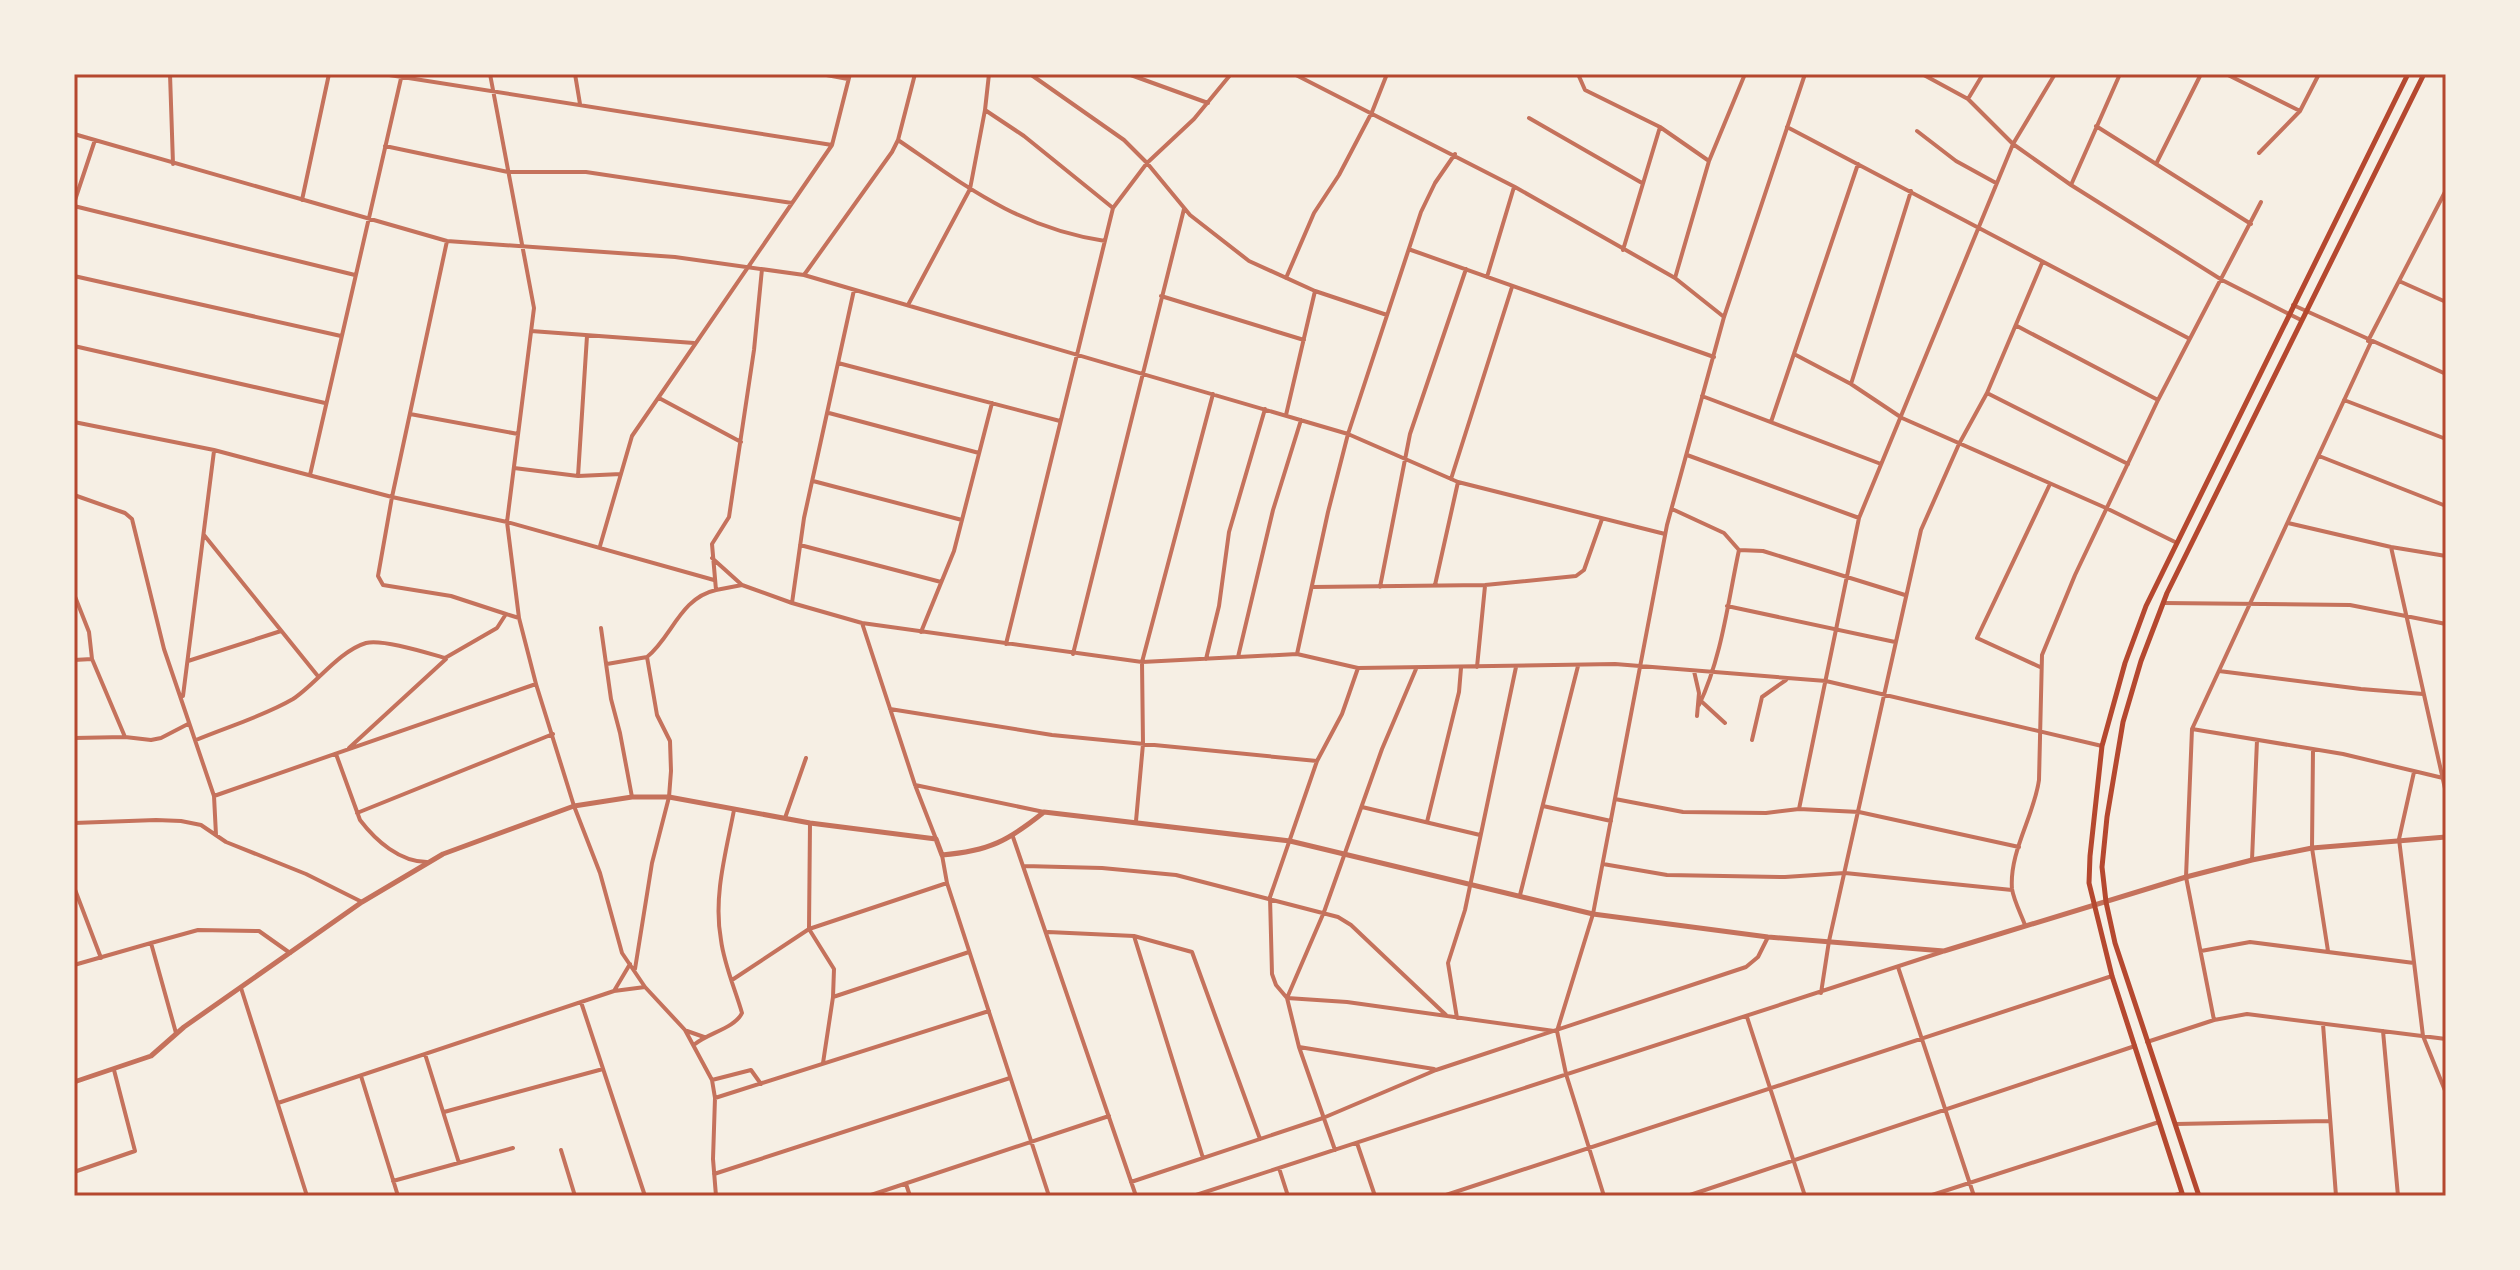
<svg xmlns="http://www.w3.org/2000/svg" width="2520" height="1270" font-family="'Noto Serif',serif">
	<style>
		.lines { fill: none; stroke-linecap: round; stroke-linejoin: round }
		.minor { stroke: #c5725c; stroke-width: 4 }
		.tertiary { stroke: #c5725c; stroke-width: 5 }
		.secondary { stroke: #b5482f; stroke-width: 5 }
		.neatline { fill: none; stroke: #b5482f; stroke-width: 3 }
	</style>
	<rect width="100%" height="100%" fill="#f6efe4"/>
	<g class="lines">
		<path class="minor" d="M170,74L173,164
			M383,74L832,145
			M490,74L534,308L507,522L519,618L536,684L574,806L600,873L622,953L645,987L685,1030L712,1080L715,1098L713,1159L716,1196
			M575,74L580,104
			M821,74L848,79
			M1030,74L1124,140L1147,163L1190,215L1249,261L1315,291L1387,315
			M1128,74L1208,103
			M1294,74L1515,187L1675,278L1724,317
			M1578,74L1585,90L1660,127L1709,161
			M1922,74L1968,99L2013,144L2071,185L2222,280L2301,320
			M2226,74L2300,111
			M1968,99L1983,74
			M985,110L1024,136L1113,208
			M1529,118L1642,183
			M2096,126L2251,224
			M1787,127L2188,338
			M1917,131L1956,161L1996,183
			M74,134L447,241L675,257L804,275L1348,434L1458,482L1665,534
			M898,140C967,187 1019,228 1105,241
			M385,146L508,172H586L792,203
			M2259,153L2300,111L2319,74
			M2157,162L2201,74
			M2071,185L2120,74
			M302,200L329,74
			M74,203L95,140
			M74,206L355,275
			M447,241L392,497L378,576L383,585L451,596L506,614
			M1411,250L1714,357
			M1623,250L1660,127
			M762,269L754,350L729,517L712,544L716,590L742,585L792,603L862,623L1142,662L1297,654L1358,668L1615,664L1826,681L2102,746
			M804,275L892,152L898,140L915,74
			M74,276L341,336
			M1487,277L1514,187
			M1286,278L1314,213L1339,175L1372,112L1387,74
			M1675,278L1709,161L1745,74
			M2399,281L2446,302
			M1161,296L1304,340
			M908,305L970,189L985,110L989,74
			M2293,305L2446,374
			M2017,326L2158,400
			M531,331L694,343
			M2368,341L2446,190
			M74,346L325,403
			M1794,354L1851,384L1902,418L2106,508L2175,542
			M838,363L1060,421
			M1851,384L1911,191
			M1987,393L2128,464
			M1702,396L1881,464
			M659,398L741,442
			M2344,400L2446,439
			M829,413L979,453
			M410,414L518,434
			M1286,415L1315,291
			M74,422L214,450L392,497L507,522L714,580
			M1771,422L1858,164
			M1687,455L1859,518
			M2319,456L2446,506
			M514,468L578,476L621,474
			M310,475L402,74
			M578,476L587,336
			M1451,479L1512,287
			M813,481L962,520
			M74,495L125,513L132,519L164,649L214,796L216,835
			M1672,509L1724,533L1739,550L1763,551L1905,595
			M2288,523L2391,547L2446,556
			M204,535L317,675
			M800,545L941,582
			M600,546L632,436L832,145L850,74
			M2391,547L2446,793
			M712,558L742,585
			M1435,585L1458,482
			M1312,587L1485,585L1576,576L1584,570L1602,519
			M1380,587L1410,434L1466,269
			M74,594L89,632L92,659L125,737
			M792,603L804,518L854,290
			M2163,603L2350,605L2446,624
			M1727,606L1895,642
			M862,623L915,785L936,839
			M601,628L611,699L620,733L632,797
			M921,632L954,551L992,403
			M1006,644L1113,208L1147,163L1194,119L1231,74
			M1073,654L1184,209
			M1297,654L1328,512L1348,434L1421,212L1435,183L1455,154
			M1238,657L1273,510L1301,420
			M1206,659L1219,606L1229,532L1265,409
			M74,660L92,659
			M188,661L281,631
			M607,664L647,657C672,637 680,598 716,590
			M1477,667L1485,586
			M2040,667L1977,638L2050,484
			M1358,668L1342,714L1317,761L1270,897L1272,974L1276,985L1287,998L1347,1002L1554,1031
			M1694,671L1699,693L1697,716
			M2219,671L2361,689L2423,694
			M183,696L214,451
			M1701,701L1725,723
			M1699,705C1722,657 1728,601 1739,550
			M890,709L1052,735L1317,761
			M2192,729L2343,754L2443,778
			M74,738L125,737L151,740L161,738L188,724
			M196,740C227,727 264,716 293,699C315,685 339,651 366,643C383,639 427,653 445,658L497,628L506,614L519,618
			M1752,740L1762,697L1786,680
			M349,748L446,659
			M2313,749L2312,848L2328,951
			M336,754L360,820C376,841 400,862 427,862
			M2414,772L2399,839L2423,1036L2446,1093
			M915,785L1044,812
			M214,796L536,684
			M1615,799L1683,812L1766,813L1799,809L1859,812L2019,847
			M1543,806L1611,821
			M1362,807L1480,835
			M1799,809L1859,518L2013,144L2055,74
			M357,813L553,734
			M785,818L806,758
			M1136,821L1143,744L1142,662L1213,394
			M1427,822L1459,692L1461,668
			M74,823L156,820L181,821L201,825L226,842L306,874L362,902
			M810,823L809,929L834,969L833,997L823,1063
			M1013,837L1136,1196
			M942,855L947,883L1049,1196
			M2252,860L2257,740
			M1603,864L1667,875L1785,877L1845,873L2012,890
			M1024,866L1102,868L1176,875L1338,917L1351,925L1446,1015
			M74,887L101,958
			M1520,895L1578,666
			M2025,925C2021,914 2014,901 2012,889C2009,852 2034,816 2039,780L2042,655L2075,575L2158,400L2261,202
			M1048,932L1134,936L1192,952L1260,1139
			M1134,936L1203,1158
			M151,943L198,930L259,931L290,953
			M2201,951L2250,942L2414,963
			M74,965L151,943L176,1033
			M1898,967L1974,1196
			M635,969L652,863L669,797L671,771L670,741L657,715L647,657
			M732,980L809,929L947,883
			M241,988L307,1196
			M614,991L630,964
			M1821,993L1829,941L1921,530L1959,444L1987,393L2042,263
			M833,997L969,952
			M581,1002L645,1196
			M1747,1017L1805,1196
			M1457,1018L1448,963L1465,910L1516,667
			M2214,1020L2186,877L2192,729L2371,342
			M2323,1024L2336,1196
			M687,1031L704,1037
			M2383,1031L2398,1196
			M2147,1042L2214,1020L2247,1014L2446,1039
			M695,1044C708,1033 735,1028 742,1013C735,989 724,964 721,940C713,897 726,852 734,810
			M1299,1047L1434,1069
			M425,1054L459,1163
			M361,1076L398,1196
			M712,1080L751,1070L761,1084
			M715,1098L989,1011
			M278,1103L614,991L645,987
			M444,1112L603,1069
			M2176,1124L2330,1121
			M1357,1143L1375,1196
			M561,1150L575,1196
			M1335,1150L1299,1047L1287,998L1324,912L1382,749L1416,669
			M1279,1168L1288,1196
			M74,1172L135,1151L114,1070
			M714,1174L1010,1078
			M393,1181L513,1148
			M1131,1182L1323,1118L1436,1070L1746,967L1758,957L1768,937
			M906,1184L910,1196
			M868,1196L1109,1116
			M1193,1196L1942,952
			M1443,1196L2112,976
			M1604,1196L1566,1074L1557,1031L1593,914L1667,525L1724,317L1805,74
			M1687,1196L2135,1046
			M1929,1196L2159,1122
			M2172,1196L2182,1193"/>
		<path class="tertiary" d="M74,1082L151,1056L184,1027L362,902L443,854L574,806L632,797H669L810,823L936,839L942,855C989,851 1008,841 1044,812L1290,841L1593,914L1768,937L1944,951L2186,877L2252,860L2312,848L2446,837"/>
		<path class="secondary" d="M2183,1196L2112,976L2089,883L2090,856L2102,746L2125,663L2146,606L2408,74
			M2199,1196L2115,943L2106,902L2102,867L2107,817L2123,722L2141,661L2167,593L2424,74"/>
	</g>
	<rect width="2520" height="1270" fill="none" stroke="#f6efe4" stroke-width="152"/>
	<rect x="76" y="76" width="2368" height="1118" class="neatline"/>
</svg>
